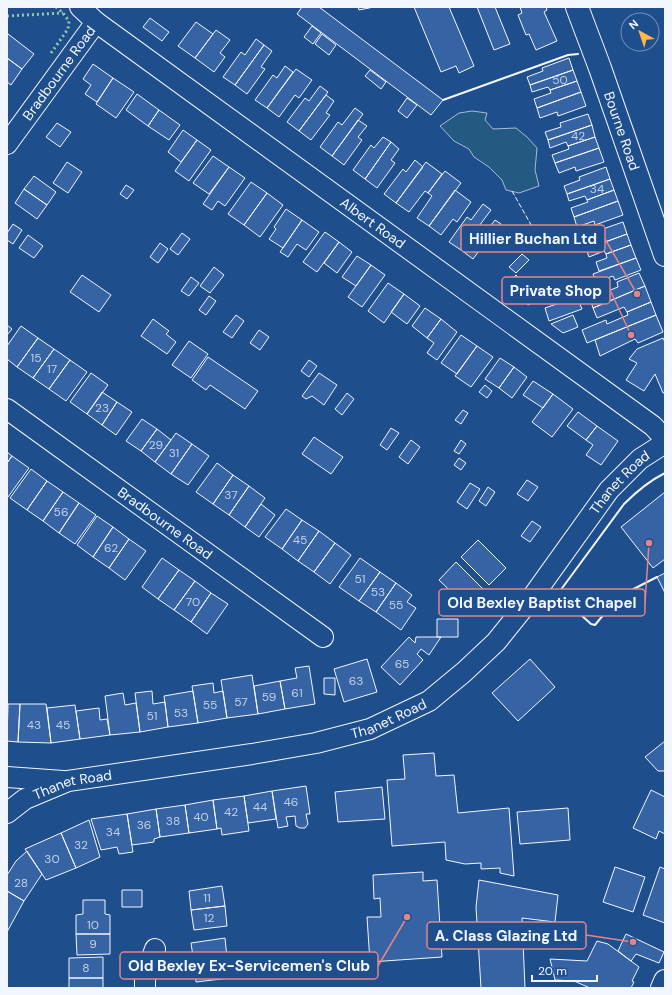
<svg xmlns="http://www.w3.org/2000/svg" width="672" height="995" font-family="'DM Sans',sans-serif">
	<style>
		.green { fill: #245a82; stroke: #a8bbd7 }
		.building { fill: #3563a3; stroke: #f2f6ff }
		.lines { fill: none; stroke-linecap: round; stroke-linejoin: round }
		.street-casing { stroke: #f2f6ff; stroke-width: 22 }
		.primary-casing { stroke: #f2f6ff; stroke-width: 24 }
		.street { stroke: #1f4e8c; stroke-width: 20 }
		.primary { stroke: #1f4e8c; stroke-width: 22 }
		.hedge { stroke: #97c8a6; stroke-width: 3; stroke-dasharray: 2 3; stroke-linecap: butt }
		.fence { stroke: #f2f6ff; stroke-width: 1; stroke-dasharray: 5 2; stroke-linecap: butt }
		.wall { stroke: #f2f6ff; stroke-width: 2 }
		.labels { text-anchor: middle; stroke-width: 3; stroke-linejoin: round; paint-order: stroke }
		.number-label { font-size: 12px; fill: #c3d1e8 }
		.street-label { font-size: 14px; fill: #f2f6ff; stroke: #1f4e8c }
		.leader { fill: none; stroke: #e38589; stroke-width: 1.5 }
		.callout-dot { fill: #e38589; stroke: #1f4e8c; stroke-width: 1.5 }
		.callout { fill: #1f4e8c; stroke: #e38589; stroke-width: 1.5 }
		.callout-label { font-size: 15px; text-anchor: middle; font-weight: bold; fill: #f2f6ff }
	</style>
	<rect width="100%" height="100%" fill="#1f4e8c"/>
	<path class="green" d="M472,111L487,113L485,120L493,129L516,128L527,137L537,148L535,170L539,186L519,193L506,190L502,180L489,167L474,157L469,149L454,141L440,126L459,113Z"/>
	<path class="building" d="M302,7H319L443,100L431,115L297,14Z
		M358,7H374L359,10Z
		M414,7H449L474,66L459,73L456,66L441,72Z
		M477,7H495L510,44L494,50Z
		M520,7H546L547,10L544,12L557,41L536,50L529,34L526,35L518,15L522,13Z
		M150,18L169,32L162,41L143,27Z
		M196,22L213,34L195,58L178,46Z
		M312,26L321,33L313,44L304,37Z
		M216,30L230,40L220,53L225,57L214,72L195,58Z
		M8,34L34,54L22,69L7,58V36Z
		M322,34L336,45L329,55L315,44Z
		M256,39L264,45L235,85L223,77L241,52L245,55Z
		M264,45L272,51L261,67L265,69L247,94L235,85Z
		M7,58L22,69L11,85L7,82Z
		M569,58L573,70L530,85L527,77L543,71L542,68Z
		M93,64L113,78L97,102L85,94L91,85L83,79Z
		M285,66L293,72L267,108L255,100L273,75L277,78Z
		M296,69L312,80L299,98L295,95L279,117L267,108Z
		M370,70L386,82L381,89L365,76Z
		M573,70L577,81L550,90L548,87L532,92L530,85Z
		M113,78L134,92L116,118L96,104Z
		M577,81L581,92L537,108L534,99L551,93L550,90Z
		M320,86L328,92L299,131L287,122L305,98L309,101Z
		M581,92L586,106L558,116L557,112L540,118L537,108Z
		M137,94L159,110L148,126L126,110Z
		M326,95L334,101L326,113L330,115L311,140L299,131Z
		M407,98L417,105L407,118L398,111Z
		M355,108L363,114L332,156L320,147L338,122L342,125Z
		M159,110L180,125L169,140L148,126Z
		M588,114L592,125L548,140L545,132L561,127L560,123Z
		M358,120L367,126L358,137L362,140L344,165L332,156Z
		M57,123L71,132L60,147L46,137Z
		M592,125L595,137L568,146L566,142L550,148L548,140Z
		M183,130L197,140L181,162L168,152Z
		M383,137L391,142L365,179L353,170L371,145L374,148Z
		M595,137L599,148L555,163L552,155L569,149L568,146Z
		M197,140L211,150L189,181L175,171Z
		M391,142L399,149L391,160L395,163L377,188L365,179Z
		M599,148L604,162L576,171L575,167L559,173L555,163Z
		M213,156L229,167L209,194L193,183Z
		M415,160L423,167L396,203L384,194L403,169L406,172Z
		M67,162L82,172L68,193L53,183Z
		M426,162L442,174L428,193L425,191L409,212L396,203Z
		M229,167L245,178L225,206L218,201L212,210L203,204Z
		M606,167L610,179L567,194L564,186L580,180L579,177Z
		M445,171L461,183L429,226L417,218L432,196L428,193Z
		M34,176L56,192L47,205L24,189Z
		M610,179L614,190L587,200L585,196L569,201L567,194Z
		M251,182L267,193L244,225L228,214Z
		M126,185L134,190L127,199L120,194Z
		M24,189L47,205L37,219L15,203Z
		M455,190L471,202L457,222L453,219L441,235L429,226Z
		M614,190L618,201L574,217L571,208L588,202L587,200Z
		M267,193L283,205L260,237L244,225Z
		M618,201L623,215L595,225L594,221L577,227L574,217Z
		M483,204L491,210L461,250L449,242L467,217L471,220Z
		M286,209L302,220L283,248L269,239L276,229L274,227Z
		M302,220L319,232L306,250L297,244L288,257L280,252Z
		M495,220L501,224L491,237L490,236L473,259L461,250L480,225L487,230Z
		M623,222L627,234L586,249L583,240L598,234L597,231Z
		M13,224L22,230L13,244L7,240V233Z
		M325,232L339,242L317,272L303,262Z
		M182,233L190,239L178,255L170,249Z
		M627,234L631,245L606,254L604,251L589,257L586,249Z
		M28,235L43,246L34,258L19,248Z
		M339,242L352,252L337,273L324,263Z
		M160,243L168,249L158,263L150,257Z
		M631,245L636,258L599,271L596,262L607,258L606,254Z
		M522,254L529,260L516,273L509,267Z
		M357,256L371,265L356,286L342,277Z
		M636,258L641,270L615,280L613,276L596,282L593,274Z
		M371,265L385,275L362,307L348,297Z
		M214,267L224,275L210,293L200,286Z
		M639,273L645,286L593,308L590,298L618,287L617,282Z
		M82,275L111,295L99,312L70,292Z
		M516,275L522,282L510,294L503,287Z
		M191,277L199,283L189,296L181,291Z
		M388,283L404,294L384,323L368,311Z
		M645,286L651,302L627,312L624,307L597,318L593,308Z
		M539,288L544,296L528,305L523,297Z
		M404,294L420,306L407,324L391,312Z
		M209,296L216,301L206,315L199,310Z
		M577,297L582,309L549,321L545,308Z
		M651,302L656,315L587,343L582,330L606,320L607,324L628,315L627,312Z
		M425,308L441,319L427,338L412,326Z
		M236,315L244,321L232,338L223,332Z
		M573,315L578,327L563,333L551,324Z
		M656,315L663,332L638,343L635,339L600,356L595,340Z
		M153,319L169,331L166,334L176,342L167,354L141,336Z
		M441,319L457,332L437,360L427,353L434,343L427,338Z
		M7,325L12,329L7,335Z
		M21,326L38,338L17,367L7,359V346Z
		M259,330L269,337L260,350L250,343Z
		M461,335L477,346L457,374L441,363Z
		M38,338L54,349L33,378L17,367Z
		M663,338L665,342V393H663L655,374L644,391L626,380L637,363L629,359L637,349Z
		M189,341L208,354L191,378L172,365Z
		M477,346L493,357L471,387L455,376Z
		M54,349L70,360L49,389L33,378Z
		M208,357L258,391L245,409L210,385L206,390L192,380Z
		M500,358L514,367L499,388L485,379Z
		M70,360L87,372L66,401L49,389Z
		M309,360L317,366L309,377L301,371Z
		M514,367L527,377L512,398L499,388Z
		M91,373L108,385L87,414L70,402Z
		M319,373L337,385L324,405L312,396L306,399L302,396Z
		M533,381L553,394L543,408L523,395Z
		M485,385L492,391L487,398L479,392Z
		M102,392L117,402L102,425L87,414Z
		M347,393L354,399L342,415L335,409Z
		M553,394L573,409L552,437L532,422Z
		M117,402L132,412L116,435L102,425Z
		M463,410L468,413L461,424L455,420Z
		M578,412L597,426L586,440L567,426Z
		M142,419L157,429L141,451L126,441Z
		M597,426L618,441L601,465L586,455L593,445L586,440Z
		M391,428L399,433L387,450L380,445Z
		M157,429L171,440L155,462L141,451Z
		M176,433L192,444L171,474L155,462Z
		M314,437L343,457L331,474L302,454Z
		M411,440L420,447L408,464L399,457Z
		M461,440L466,444L459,454L454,451Z
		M192,444L209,456L188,485L171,474Z
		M7,452L12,456L7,463Z
		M12,456L29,468L8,497L7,496V463Z
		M459,458L466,463L461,470L454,465Z
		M217,463L233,475L213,504L196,492Z
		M31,469L47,481L27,510L10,498Z
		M233,475L249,486L229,515L213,504Z
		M527,480L538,487L528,501L517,494Z
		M47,481L63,492L43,521L27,510Z
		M470,483L480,489L467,509L457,502Z
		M249,486L265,498L245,527L229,515Z
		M488,487L495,492L486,506L479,501Z
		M63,492L79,503L59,533L43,521Z
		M665,492V559L653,568L621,527Z
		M79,503L96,515L75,544L59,533Z
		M261,504L275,515L259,537L245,527Z
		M286,509L302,520L282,549L265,537Z
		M97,516L113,527L93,557L77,545Z
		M302,520L319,531L298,561L282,549Z
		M532,521L541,527L530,542L521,536Z
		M113,527L129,539L109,568L93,557Z
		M319,531L335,543L314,572L298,561Z
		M129,539L146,551L125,580L109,568Z
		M478,540L506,568L489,585L461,557Z
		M335,543L351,555L330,584L314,572Z
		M162,558L179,570L158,599L142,587Z
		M360,558L380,572L359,601L339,587Z
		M456,562L484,590L467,607L439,580Z
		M179,570L195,581L174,610L158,599Z
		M380,572L396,583L376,612L359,601Z
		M665,573V593L657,577Z
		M195,581L211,593L191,622L174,610Z
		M396,583L412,595L407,602L416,608L401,630L376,612Z
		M211,593L228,604L207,634L191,622Z
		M437,619H458V637H437Z
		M409,637L415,643L416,637H441L429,655L421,649L417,654L423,660L400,685L381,667Z
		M367,659L377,692L344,702L334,669Z
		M530,659L555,687L518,721L492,693Z
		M309,666L315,704L285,709L280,681L297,678L295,668Z
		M252,675L258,714L227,718L221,680Z
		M324,678H335V695L324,694Z
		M280,681L285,709L258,714L254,686Z
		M213,683L214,693L223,691L227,718L198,723L192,686Z
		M152,691L153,704L165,702L168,727L140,732L135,693Z
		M193,691L198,723L168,727L164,696Z
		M123,693L125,705L136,703L140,732L110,735L105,696Z
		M8,704H20L18,742L7,741Z
		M20,704H46L51,743L18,742Z
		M75,705L80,739L51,743L47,708Z
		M99,708L100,720L107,719L110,735L80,739L76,711Z
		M665,741V771H658L645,757Z
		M434,753L436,776L454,775L458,813L509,808L514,876L500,873V868L481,869V863L465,864L446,860L445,842L392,846L387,780L405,779L403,755Z
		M306,786L310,814H306L308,824L305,828H300L296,826L295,816L286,817L288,826L278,828L272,791Z
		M382,787L385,819L338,822L335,792Z
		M651,790L665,797V834L659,831L656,839L633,828Z
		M272,791L276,819L248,823L244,796Z
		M244,796L249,831L222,835L221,828L217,829L213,800Z
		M213,800L217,829L189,833L185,805Z
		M185,805L189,833L160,837L156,809Z
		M568,808L570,840L520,844L517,812Z
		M156,809L160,837L154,839V842L132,845L127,814Z
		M127,814L133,852L119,854L117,847L101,850L91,819Z
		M89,820L100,857L76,868L61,833Z
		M61,833L76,868L46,880L25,849Z
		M27,851L42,874L24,901L7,891V875L16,861Z
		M615,867L645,877L633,912L603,902Z
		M660,867L665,869V923L643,915Z
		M423,872V881L437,880L442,957L370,962L367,917H381L380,898L374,899L373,875Z
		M479,880L558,895L555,922L522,918L525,988H481L476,907Z
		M222,886L225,906L191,910L189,891Z
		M122,890H142V907H122Z
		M7,891L24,901L7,932Z
		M83,900H105V914L110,915V934H76V915L83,914Z
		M225,906L227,926L194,930L191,910Z
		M76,934H110V954L77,955Z
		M626,934L664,952L659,963L636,954L631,961L618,951Z
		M225,938L227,958L194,963L191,943Z
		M597,941L608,944L639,967L632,981L634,982L631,988H590L574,981L555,980L550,959L587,961Z
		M103,957V978H69V958Z
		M227,958L230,978L196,982L194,963Z
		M69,978H103V988H69Z"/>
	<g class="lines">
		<defs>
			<g id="street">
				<path id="s1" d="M80,7L96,22L653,426L665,439"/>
				<path id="s2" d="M7,144L96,22"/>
				<path id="s3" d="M7,409L323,637"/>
				<path d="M7,777L63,781"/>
				<path id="s4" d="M7,813L25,799L68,781L252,754L316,743L370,729L429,701L464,672L496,642L533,596L609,490L640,459L665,443"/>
				<path d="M145,988V977L155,949"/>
			</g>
			<g id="primary">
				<path id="s5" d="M577,7L600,68L665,255"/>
				<path d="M662,988L665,981"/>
			</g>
		</defs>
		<use href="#street" class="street-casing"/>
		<use href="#primary" class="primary-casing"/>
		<use href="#street" class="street"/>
		<use href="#primary" class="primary"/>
		<path class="hedge" d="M7,16L63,13
			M51,53L68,29L69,21L63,13L56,7"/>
		<path class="fence" d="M512,191L543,246"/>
		<path class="wall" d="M443,100L568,55L578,54
			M657,577L618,597L595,625L591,624L559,595L560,591L624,504C637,491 649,481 665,473"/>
	</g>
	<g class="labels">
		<g class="number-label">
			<text x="560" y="84">50</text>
			<text x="578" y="140">42</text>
			<text x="597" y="193">34</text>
			<text x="36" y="362">15</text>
			<text x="52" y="373">17</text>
			<text x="102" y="412">23</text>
			<text x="156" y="449">29</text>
			<text x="174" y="457">31</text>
			<text x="231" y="499">37</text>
			<text x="61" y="516">56</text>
			<text x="300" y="544">45</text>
			<text x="111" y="552">62</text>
			<text x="360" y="583">51</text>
			<text x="378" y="596">53</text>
			<text x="193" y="606">70</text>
			<text x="396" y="609">55</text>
			<text x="402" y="668">65</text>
			<text x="356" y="685">63</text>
			<text x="297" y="697">61</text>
			<text x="269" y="701">59</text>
			<text x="241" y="706">57</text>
			<text x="210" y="709">55</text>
			<text x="181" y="717">53</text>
			<text x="152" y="720">51</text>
			<text x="34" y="729">43</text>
			<text x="63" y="729">45</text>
			<text x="291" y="806">46</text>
			<text x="260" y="811">44</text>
			<text x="231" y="816">42</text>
			<text x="201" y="821">40</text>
			<text x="173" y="825">38</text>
			<text x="144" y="829">36</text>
			<text x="113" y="836">34</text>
			<text x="81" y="849">32</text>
			<text x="52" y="863">30</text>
			<text x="21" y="887">28</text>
			<text x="207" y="902">11</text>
			<text x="209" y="922">12</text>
			<text x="93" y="929">10</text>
			<text x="93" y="948">9</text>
			<text x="86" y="972">8</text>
		</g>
		<g class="street-label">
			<text dy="5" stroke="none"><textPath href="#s2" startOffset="88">Bradbourne Road</textPath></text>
			<text dy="5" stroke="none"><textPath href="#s5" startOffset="132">Bourne Road</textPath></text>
			<text dy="5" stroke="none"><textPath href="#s1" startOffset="364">Albert Road</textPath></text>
			<text dy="5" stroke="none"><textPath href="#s4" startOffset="733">Thanet Road</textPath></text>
			<text dy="5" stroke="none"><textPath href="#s3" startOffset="195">Bradbourne Road</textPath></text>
			<text dy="5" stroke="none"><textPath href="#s4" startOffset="397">Thanet Road</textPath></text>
			<text dy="5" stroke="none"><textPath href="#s4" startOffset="73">Thanet Road</textPath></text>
		</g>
	</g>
	<path class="leader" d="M637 294L605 239M631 335L610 290M649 543L645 603M633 942L586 935M407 917L378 966"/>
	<g class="callout-dot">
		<circle cx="637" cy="294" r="4"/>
		<circle cx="631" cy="335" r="4"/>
		<circle cx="649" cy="543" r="4"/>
		<circle cx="633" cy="942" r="4"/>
		<circle cx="407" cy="917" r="4"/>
	</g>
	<g class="callout">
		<rect x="461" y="225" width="144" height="27" rx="4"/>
		<rect x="502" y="277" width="108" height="27" rx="4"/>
		<rect x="439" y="589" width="206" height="27" rx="4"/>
		<rect x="427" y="922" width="159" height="27" rx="4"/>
		<rect x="120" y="952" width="258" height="27" rx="4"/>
	</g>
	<g class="callout-label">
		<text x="533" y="244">Hillier Buchan Ltd</text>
		<text x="556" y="296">Private Shop</text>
		<text x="542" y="608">Old Bexley Baptist Chapel</text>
		<text x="506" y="941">A. Class Glazing Ltd</text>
		<text x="249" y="971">Old Bexley Ex-Servicemen's Club</text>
	</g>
	<rect width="672" height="995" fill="none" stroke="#f2f6ff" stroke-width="16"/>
	<g transform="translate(640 32) rotate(320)"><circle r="19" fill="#1f4e8c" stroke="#7391ba"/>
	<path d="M0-3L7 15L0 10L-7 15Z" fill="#ffb74d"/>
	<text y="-6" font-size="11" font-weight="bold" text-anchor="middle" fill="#f2f6ff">N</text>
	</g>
	<path d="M532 975v6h65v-6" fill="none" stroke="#f2f6ff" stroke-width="2"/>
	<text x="538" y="975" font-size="12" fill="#f2f6ff" stroke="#1f4e8c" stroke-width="3" paint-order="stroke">20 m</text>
</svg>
